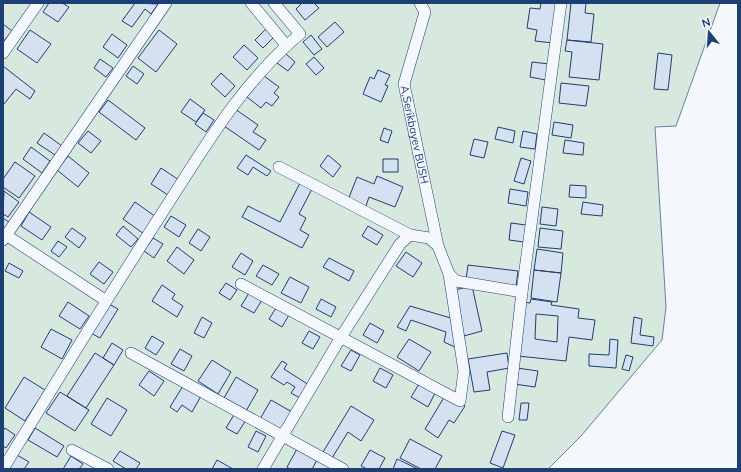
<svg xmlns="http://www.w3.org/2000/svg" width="741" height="472" font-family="Mulish,sans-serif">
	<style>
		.green { fill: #d7e8df; stroke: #687fa3 }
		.building { fill: #d5e0f0; stroke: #1d3f73; fill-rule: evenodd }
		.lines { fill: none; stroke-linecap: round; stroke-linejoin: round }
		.street-casing { stroke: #1d3f73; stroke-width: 12 }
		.street { stroke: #f4f7fb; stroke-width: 11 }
		.labels { text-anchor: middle; stroke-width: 3; stroke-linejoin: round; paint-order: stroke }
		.street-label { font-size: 11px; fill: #1d3f73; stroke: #f4f7fb }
	</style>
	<rect width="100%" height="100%" fill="#f4f7fb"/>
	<path class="green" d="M3,3H720L676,126L655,127L666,307L662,340L581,436L548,469H3Z"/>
	<path class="building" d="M49,3H62L69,7L58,22L43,12Z
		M135,3L158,4L151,14L145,9L132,27L122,21Z
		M302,3H314L319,8L305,20L296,9Z
		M541,3H558L553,43L535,41L537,30L527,28L530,8L540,9Z
		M571,3H586L585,13L594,14L591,42L567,40Z
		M335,22L344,32L327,47L318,37Z
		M3,24L12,31L3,42Z
		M266,29L274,37L263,48L255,40Z
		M30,30L51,44L37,63L17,49Z
		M159,30L177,44L156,72L138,58Z
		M112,34L127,45L118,58L103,47Z
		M311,35L322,49L314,55L303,42Z
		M567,40L603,44L599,80L569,77L572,52L565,51Z
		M244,45L258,58L247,70L233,57Z
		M285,53L295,62L288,71L277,63Z
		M658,53L672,55L668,90L654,89Z
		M314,57L324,68L316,75L306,64Z
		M100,59L113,68L106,77L94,68Z
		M532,62L549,64L546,80L530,77Z
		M3,66L35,91L30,99L16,89L4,104L3,103Z
		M133,66L144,74L137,84L126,76Z
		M378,70L390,75L385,85L388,86L381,102L363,94L370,77L374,79Z
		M221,73L235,86L225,97L211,84Z
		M264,76L279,87L274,93L279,97L272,106L266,102L261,108L247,97Z
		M561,83L589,86L586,106L559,103Z
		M190,99L205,110L196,122L181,112Z
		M108,100L145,128L136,140L99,112Z
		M235,109L258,125L253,132L266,140L259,150L224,126Z
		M203,113L214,120L206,132L195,124Z
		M554,122L573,125L571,138L552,135Z
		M498,127L515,131L513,143L495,139Z
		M384,128L392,131L388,143L380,140Z
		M88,131L101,141L91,153L78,143Z
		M523,131L537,134L535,149L520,147Z
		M44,133L62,146L55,155L37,143Z
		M474,139L488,142L484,158L470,155Z
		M565,140L584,143L583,155L563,153Z
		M31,147L50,161L42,173L23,159Z
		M246,155L271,171L267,176L253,167L248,175L237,168Z
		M328,155L341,166L333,177L320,166Z
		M68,156L89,173L78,187L57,170Z
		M521,158L531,161L524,184L514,181Z
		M383,159H398V172H383Z
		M15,162L35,176L19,198L3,187V179Z
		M161,168L179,180L168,195L151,184Z
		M377,176L403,187L395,207L369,197L366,206L348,200L357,177L374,184Z
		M300,183L312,189L299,214L306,218L300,230L309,235L302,248L242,217L248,206L280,222Z
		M570,185L586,186V198L569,197Z
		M510,189L528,192L526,206L508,203Z
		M4,191L19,202L8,217L3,214Z
		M135,202L156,217L144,234L123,219Z
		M583,202L603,205L602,216L581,214Z
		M542,207L558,209L556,226L540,224Z
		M29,212L51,227L42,240L21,226Z
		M171,216L186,225L179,237L164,227Z
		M3,218L10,223L3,233Z
		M511,223L526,225L524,242L509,240Z
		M123,226L138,239L131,247L116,235Z
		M368,226L383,235L377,245L362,236Z
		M72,228L86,238L79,248L65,237Z
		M540,228L563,231L561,249L538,247Z
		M198,229L210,237L201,251L189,243Z
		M153,238L163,244L154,258L144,251Z
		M58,241L67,247L59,257L51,251Z
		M177,247L194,260L184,274L167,261Z
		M537,249L563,253L561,273L534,270Z
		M406,252L422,263L413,277L396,266Z
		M241,253L253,261L245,275L232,267Z
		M329,258L354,271L349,281L323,267Z
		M99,262L113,272L104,284L90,274Z
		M9,263L23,271L19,278L5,271Z
		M263,265L279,274L272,285L256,276Z
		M468,265L518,271L516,286L466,280Z
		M534,270L561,273L557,302L531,298Z
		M290,277L309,287L301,303L281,293Z
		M226,283L237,290L230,300L219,293Z
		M162,285L175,294L172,299L183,306L177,317L152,301Z
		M472,286L482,331L464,336L454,290Z
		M249,293L262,300L254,313L241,306Z
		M321,299L336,307L331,317L316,309Z
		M531,299L552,302L551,305L579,309L578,318L595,320L592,340L569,337L566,361L518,356L525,302L530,303ZM536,314L558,316L557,342L535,339Z
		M68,302L89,316L80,329L59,316Z
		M109,304L118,309L100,338L91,333Z
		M410,306L454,319L457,348L444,342L446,332L411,320L406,331L397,327Z
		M276,308L289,315L282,327L269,319Z
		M202,317L212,323L204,338L194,333Z
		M634,317L642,319L640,335L654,337L653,346L631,343Z
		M370,323L384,331L377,343L363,335Z
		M51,329L72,340L62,359L41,347Z
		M309,331L320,337L313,349L302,343Z
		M152,336L164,343L156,355L145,348Z
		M409,339L431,352L419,371L397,357Z
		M610,339L618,340L616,368L589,366V354L609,355Z
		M112,343L123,350L114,365L103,358Z
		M180,349L192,356L184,371L171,364Z
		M351,350L360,355L351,371L341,366Z
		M95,353L114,365L86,408L67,396Z
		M507,353L509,368L487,372L490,390L474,392L468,359Z
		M626,355L633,357L629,371L622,369Z
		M212,360L231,372L218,394L198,381Z
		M282,361L287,364L284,369L309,385L300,398L291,393L295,387L287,382L284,385L271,377Z
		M380,368L393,375L386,388L373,381Z
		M517,368L538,371L535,387L514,384Z
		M149,371L164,381L154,396L139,385Z
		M24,377L45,390L25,421L5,408Z
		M236,377L258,390L246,411L224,398Z
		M419,384L435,393L428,407L411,397Z
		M183,386L201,396L192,412L182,405L177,412L170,407Z
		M60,392L89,410L75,431L46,413Z
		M446,394L465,406L454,423L449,420L438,438L425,429Z
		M107,398L127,410L111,436L91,424Z
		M271,400L292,412L281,431L260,419Z
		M521,403H529L527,420H519Z
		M351,406L374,420L361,441L348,432L332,458L323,452Z
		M235,413L246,420L237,434L226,428Z
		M5,428L15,435L6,448L3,446V431Z
		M35,428L64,446L57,457L28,440Z
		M256,431L266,436L258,452L248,447Z
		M502,431L515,435L503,468L490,463Z
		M410,439L442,456L435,469H421L400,458Z
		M297,449L317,460L312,469H290L287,467Z
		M370,450L385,458L379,469H367L361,466Z
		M120,451L140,463L136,469H126L113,461Z
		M17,455L29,462L24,469H9Z
		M71,456L83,464L79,469H63Z
		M397,459L418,469H393Z
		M217,460L233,469H212Z"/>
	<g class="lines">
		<defs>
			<g id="street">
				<path d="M251,3L286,45"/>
				<path id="s1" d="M420,3L425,12L404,84L438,246"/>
				<path d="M3,53L38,3"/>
				<path d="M279,167L410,235"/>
				<path d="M6,235L105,300"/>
				<path d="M3,240L166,3"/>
				<path d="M241,284L460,401L464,371L449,274"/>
				<path d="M131,353L343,469"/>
				<path d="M508,417L522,292L561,3"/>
				<path d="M72,450L108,469"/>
				<path d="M3,469C56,382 109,295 164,210C204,148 242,82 300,34L274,3"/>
				<path d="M263,469L341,337L400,244L410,235L429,238L438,246L449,274L456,281L522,292"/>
			</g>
		</defs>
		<use href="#street" class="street-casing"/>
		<use href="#street" class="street"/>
	</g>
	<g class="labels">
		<g class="street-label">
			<text dy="4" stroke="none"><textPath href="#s1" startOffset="137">A,Serikbayev BUSH</textPath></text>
		</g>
	</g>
	<rect width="741" height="472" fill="none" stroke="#1d3f73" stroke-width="8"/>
	<g transform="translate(709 32) rotate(343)" stroke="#f4f7fb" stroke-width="3" paint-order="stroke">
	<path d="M0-3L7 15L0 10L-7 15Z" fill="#1d3f73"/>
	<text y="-6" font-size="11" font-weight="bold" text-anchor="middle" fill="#1d3f73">N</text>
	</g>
</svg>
